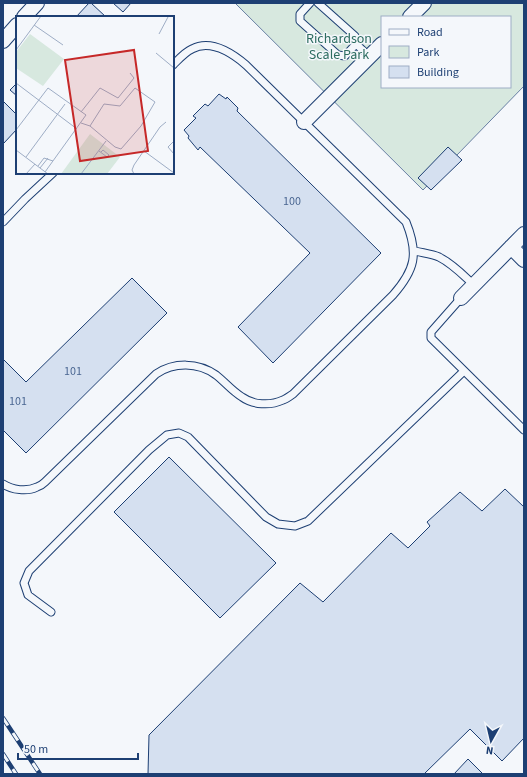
<svg xmlns="http://www.w3.org/2000/svg" width="527" height="777" font-family="'Source Sans 3',sans-serif">
	<style>
		.green { fill: #d7e8df; stroke: #687fa3; fill-rule: evenodd }
		.building { fill: #d5e0f0; stroke: #1d3f73 }
		.lines { fill: none; stroke-linecap: round; stroke-linejoin: round }
		.lane-casing { stroke: #1d3f73; stroke-width: 9 }
		.street-casing { stroke: #1d3f73; stroke-width: 16 }
		.lane { stroke: #f4f7fb; stroke-width: 7 }
		.street { stroke: #f4f7fb; stroke-width: 14 }
		.rail-casing { stroke: #1d3f73; stroke-width: 4.5 }
		.rail { stroke: #f4f7fb; stroke-width: 3; stroke-dasharray: 9; stroke-linecap: butt }
		.labels { text-anchor: middle; stroke-width: 3; stroke-linejoin: round; paint-order: stroke }
		.number-label { font-size: 12px; fill: #4b6792 }
		.park-label { font-size: 14px; fill: #2c6c60; stroke: #f4f7fb }
		.inset-road { fill: none; stroke: #9eadc5; stroke-width: 1 }
		.view { fill: #c62828; fill-opacity: 0.15; stroke: #c62828; stroke-width: 2 }
		.inset-edge { fill: none; stroke: #1d3f73; stroke-width: 2 }
	</style>
	<rect width="100%" height="100%" fill="#f4f7fb"/>
	<path class="green" d="M235,3H524V86L423,190ZM382,17H510V87H382Z"/>
	<path class="building" d="M89,3H91L106,17H76Z
		M113,3H131L123,12Z
		M17,83V96L10,90Z
		M219,94L226,99L227,97L238,108L237,111L381,253L273,363L238,327L310,253L200,147L198,150L188,138L189,136L184,130L196,118L193,116L205,104L208,106Z
		M3,101L17,115V129L4,143L3,141Z
		M448,147L462,160L431,190L418,178Z
		M132,278L167,313L26,453L3,430V359L26,382Z
		M169,457L276,563L220,618L114,512Z
		M505,489L524,507V738L502,761L470,729L424,774H148L149,735L300,583L323,602L391,533L408,548L430,526L427,522L460,492L482,511Z
		M468,759L483,774H454Z"/>
	<g class="lines">
		<defs>
			<path id="lane" d="M310,3L300,14V21L338,55L345,56L356,44
				M318,3L355,36L356,44L370,57
				M3,222L25,199L53,173
				M415,251C423,253 432,254 439,257C453,264 463,275 474,285
				M461,298L431,332V338L524,430
				M3,484C12,490 27,492 37,487C40,486 43,484 45,482L156,374C174,362 198,362 216,375C225,382 232,391 242,397C253,405 270,406 283,400C286,399 290,396 293,394L393,295C415,270 419,254 406,222L246,65C232,53 211,39 192,49C185,52 179,59 173,65
				M51,612L28,595L24,583L29,571L149,450L167,435L179,433L188,437L266,517L278,524L295,526L308,521L464,371"/>
			<path id="street" d="M24,17L37,3
				M410,17L424,3
				M3,41L17,25
				M304,122L382,44
				M511,247L524,260
				M461,298L524,234"/>
		</defs>
		<use href="#lane" class="lane-casing"/>
		<use href="#street" class="street-casing"/>
		<use href="#lane" class="lane"/>
		<use href="#street" class="street"/>
		<defs>
			<path id="rail" d="M3,718L40,774
				M3,754L16,774"/>
		</defs>
		<use href="#rail" class="rail-casing"/>
		<use href="#rail" class="rail"/>
	</g>
	<g class="labels">
		<g class="number-label">
			<text x="292" y="205">100</text>
			<text x="73" y="375">101</text>
			<text x="18" y="405">101</text>
		</g>
		<g class="park-label">
			<text x="339" y="43">Richardson<tspan x="339" dy="16">Scale Park</tspan></text>
		</g>
	</g>
	<g transform="translate(16 16)">
		<rect width="158" height="158" fill="#f4f7fb"/>
		<path d="M14,18L48,43L27,70L0,52V36ZM74,118L104,141L91,158H45Z" fill="#d7e8df"/>
		<path class="inset-road" d="M18,9L47,29M143,18L152,1M0,34L25,0M140,37L158,52M0,67L61,113M65,96L84,72L102,82L118,62L114,57M65,107L74,110L99,131L105,133L125,110L139,86L119,72L104,90L88,88L74,110M0,114L32,72L70,99L29,156M158,125L152,131L158,138M0,134L32,158M83,135L91,141L93,139L87,134L85,136M128,135L158,157M10,141L49,88M22,150L28,142L37,145M24,152L32,142M10,158L19,148M65,158L90,125M118,158L116,154L118,149L144,111L150,106"/>
		<path class="view" d="M118,34L132,135L64,145L49,44Z"/>
		<rect width="158" height="158" class="inset-edge"/>
	</g>
	<rect width="527" height="777" fill="none" stroke="#1d3f73" stroke-width="8"/>
	<rect x="381" y="16" width="130" height="72" fill="#f4f7fb" stroke="#9eadc5"/>
	<rect x="389" y="29" width="20" height="6" fill="#f4f7fb" stroke="#9eadc5"/>
	<text x="417" y="36" font-size="12" fill="#1d3f73">Road</text>
	<rect x="389" y="46" width="20" height="12" fill="#d7e8df" stroke="#9eadc5"/>
	<text x="417" y="56" font-size="12" fill="#1d3f73">Park</text>
	<rect x="389" y="66" width="20" height="12" fill="#d5e0f0" stroke="#9eadc5"/>
	<text x="417" y="76" font-size="12" fill="#1d3f73">Building</text>
	<g transform="translate(491 741) rotate(188)" stroke="#f4f7fb" stroke-width="3" paint-order="stroke">
	<path d="M0-3L7 15L0 10L-7 15Z" fill="#1d3f73"/>
	<text y="-6" font-size="11" font-weight="bold" text-anchor="middle" fill="#1d3f73">N</text>
	</g>
	<path d="M18 753v6h120v-6" fill="none" stroke="#1d3f73" stroke-width="2"/>
	<text x="24" y="753" font-size="12" fill="#1d3f73" stroke="#f4f7fb" stroke-width="3" paint-order="stroke">50 m</text>
</svg>
